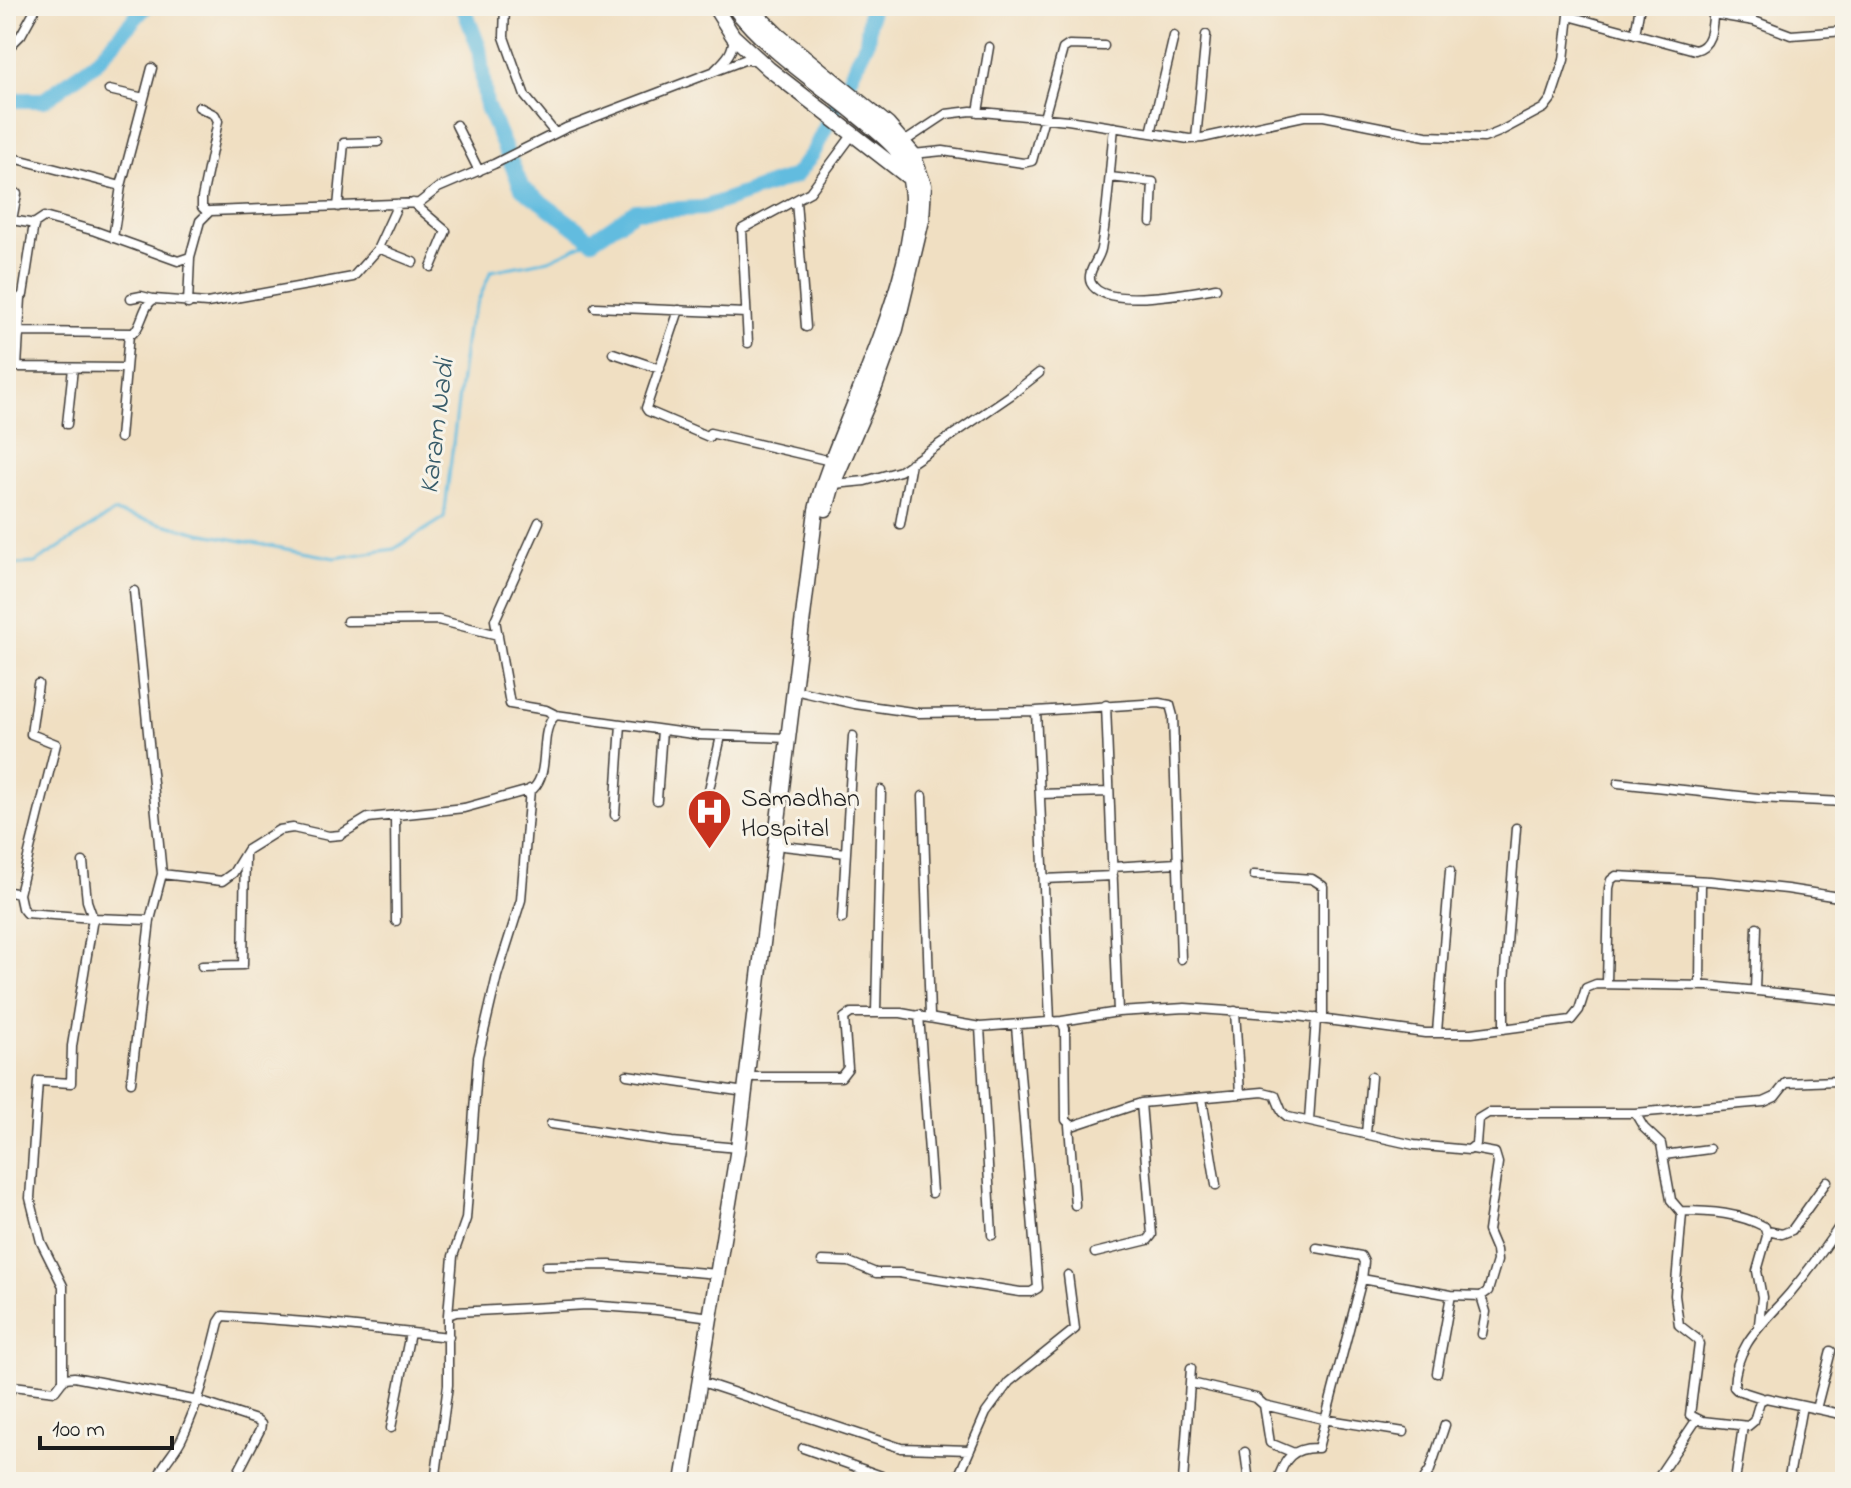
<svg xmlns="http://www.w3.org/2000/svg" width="1851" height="1488" font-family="'Indie Flower',sans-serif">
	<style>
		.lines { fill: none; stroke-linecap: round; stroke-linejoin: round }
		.stream { stroke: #62bcdf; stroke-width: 3 }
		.river { stroke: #62bcdf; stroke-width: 16 }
		.street-casing { stroke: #3c3935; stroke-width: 11 }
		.primary-casing { stroke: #3c3935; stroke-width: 17 }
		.street { stroke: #fff; stroke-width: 8 }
		.primary { stroke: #fff; stroke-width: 14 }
		.labels { text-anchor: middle; stroke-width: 6; stroke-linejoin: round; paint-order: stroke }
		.poi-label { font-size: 26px; fill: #1c1c1c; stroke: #f7f3e8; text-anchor: start }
		.water-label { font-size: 28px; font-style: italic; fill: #385c6a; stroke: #f7f3e8 }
	</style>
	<rect width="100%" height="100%" fill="#f7f3e8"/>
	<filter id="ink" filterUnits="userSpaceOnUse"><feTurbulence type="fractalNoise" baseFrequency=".0125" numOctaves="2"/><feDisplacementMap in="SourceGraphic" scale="16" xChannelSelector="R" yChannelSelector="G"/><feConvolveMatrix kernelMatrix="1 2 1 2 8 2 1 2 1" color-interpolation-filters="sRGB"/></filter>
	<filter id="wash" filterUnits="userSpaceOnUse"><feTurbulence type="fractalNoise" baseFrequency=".006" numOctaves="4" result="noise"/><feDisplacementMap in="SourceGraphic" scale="32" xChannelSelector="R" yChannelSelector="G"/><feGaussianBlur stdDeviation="1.8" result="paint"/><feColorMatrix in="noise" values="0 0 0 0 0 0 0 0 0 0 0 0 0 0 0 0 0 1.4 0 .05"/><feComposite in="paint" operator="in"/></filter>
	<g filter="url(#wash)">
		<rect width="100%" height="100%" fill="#f0dfc2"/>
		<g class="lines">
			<path class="stream" d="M6,565L35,563L114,512L199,533L335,558L394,549L444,518L467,328L491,271L549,260L592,240"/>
			<path class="river" d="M463,6L479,48L486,105L522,188L592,240L635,211L703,208L795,176L813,153L867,42L871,6
				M6,100H44L95,63L146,6"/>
		</g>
	</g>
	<g filter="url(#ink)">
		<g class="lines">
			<defs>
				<path id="street" d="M505,6L504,37L525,96L555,133
					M1713,14L1754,21L1791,35L1845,31
					M1569,16L1695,50C1714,46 1712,23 1714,6
					M1635,34L1640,6
					M6,50L21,35L37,6
					M715,70C725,60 734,52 733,38
					M109,90L144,98
					M199,107L215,115L218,121L202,198V207L207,212
					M978,112L989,47
					M456,125L479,171
					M1114,127C1110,167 1108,209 1101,249C1099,260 1086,272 1091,283C1104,310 1193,292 1216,288
					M1151,133L1174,36
					M1196,139L1206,35
					M904,142L946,114L971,111L1068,120L1189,139L1202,138L1304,116H1324L1426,136L1484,138L1499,132L1544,108L1551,99L1564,60L1570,6
					M913,154L943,151L1023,163L1032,161L1063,49L1069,45L1104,46
					M6,156L121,186
					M1110,177L1153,182L1151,222
					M6,189L17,194L12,220
					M796,201L806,327
					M413,203L446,231L431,267
					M338,207L344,143L378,142
					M6,219L35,224
					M113,238L121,186L152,68
					M378,248L413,262
					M21,298L17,367L126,368
					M131,298L141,296L153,299
					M6,301H16L23,295L33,230L35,223L44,217L95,231L178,261L190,257L200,221L210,211L419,203L438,188L494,164L566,128L744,60H759
					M188,304L190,257
					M595,307L746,313
					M679,310L646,408L648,411L709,437
					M19,332L133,333C143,325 142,306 154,299L207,303L353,277L377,250L398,204
					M748,343L742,229L810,192L853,134
					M613,353L660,369
					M67,424L73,368
					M710,433L831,461
					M120,438L129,334
					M834,484L865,481L900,471L1011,395L1039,373
					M539,522L495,620L510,704L546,710L556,715
					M900,524L911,463
					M134,591L162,874
					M347,621L438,620L498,635
					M803,692L855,704L919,713L1036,711L1159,703L1170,705L1173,716L1181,959
					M1106,705L1118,1012
					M1036,711L1050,1020
					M1618,783L1758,798L1845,802
					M1040,794L1109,792
					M923,796L930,1016
					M657,800L662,730
					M395,815L396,921
					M615,815L621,724
					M702,821L721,736
					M783,846L846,853
					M1112,867L1177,863
					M1254,875L1312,879L1323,886V1019
					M1044,879L1113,876
					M6,891L19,894L22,908L26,913L93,918L87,901L83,862
					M19,894L56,744L31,734L38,684
					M842,919L853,736
					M202,966L243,965L245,854
					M1607,984L1609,888L1611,880L1616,876L1710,881L1787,889L1845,898
					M1700,986L1701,881
					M1755,991L1757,927
					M1235,1011L1240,1094
					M876,1012L881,790
					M919,1015L932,1193
					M1062,1021L1118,1012L1185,1008L1297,1016L1425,1033H1472L1571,1020L1579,1010L1586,988L1596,984L1708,986L1845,1000
					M980,1027L992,1235
					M1504,1029V982L1516,828
					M1437,1032L1450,871
					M627,1075L745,1092
					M755,1077H841L848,1068L844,1018L851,1013H901L980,1027L1062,1021L1065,1029L1066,1120L1072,1126L1141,1103L1263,1092L1275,1095L1282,1112L1288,1117L1414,1145L1469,1150L1476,1144L1478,1119L1488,1113H1635L1644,1128L1661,1144L1671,1200L1682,1213L1675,1295L1679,1325L1697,1339L1699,1344L1690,1415L1702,1421L1748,1426L1754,1421L1760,1401L1766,1398L1845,1415
					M131,1082L150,920
					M1202,1098L1216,1185
					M1635,1113L1764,1102L1775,1097L1786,1083L1836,1081L1840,1080L1845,1074
					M1309,1121L1316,1018
					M551,1124L672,1142L738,1148
					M1069,1125L1075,1205
					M1366,1134L1371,1077
					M1664,1155L1709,1149
					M1682,1211C1711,1211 1739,1213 1765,1227L1767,1236L1757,1271L1762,1297L1759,1324
					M1767,1231L1782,1234L1792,1230L1827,1181
					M1095,1253L1148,1240L1152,1235L1141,1103
					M822,1261L849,1262L876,1273H899L1020,1292H1031L1038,1288L1016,1026
					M546,1266L610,1265L718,1274
					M1362,1279L1451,1295L1481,1296L1488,1291L1497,1261L1496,1250L1488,1231L1498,1163L1495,1153L1473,1149
					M1481,1296L1486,1312L1482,1334
					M448,1315L453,1256L466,1219L478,1057L497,976L521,900L530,789
					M1437,1373L1451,1295
					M63,1381V1286L41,1242L30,1198L38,1081L71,1083L72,1046L93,918L150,920L162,874L222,881L233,873L247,850L279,830L293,828L329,836L340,835L368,818L464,808L533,789C552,771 537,730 556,715L700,735L788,738
					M1191,1383L1256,1398L1264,1405L1270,1443L1294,1453
					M708,1384L901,1448L970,1450
					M6,1398L13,1386L55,1391L65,1378L74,1377L198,1401L256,1420L261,1424L260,1430L233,1482
					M1762,1398L1737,1390L1734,1387C1735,1344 1765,1322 1790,1293C1810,1269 1828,1244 1845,1218
					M1264,1405L1323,1419L1404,1432
					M1816,1409L1831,1351
					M391,1428L410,1333
					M803,1448L887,1478L956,1481
					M1245,1452L1248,1475L1253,1482
					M1656,1480L1697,1419
					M157,1482C161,1464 174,1455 182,1438C200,1401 209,1362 219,1322L223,1316L319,1323L449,1337
					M435,1482L448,1385V1315L456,1312L587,1305L657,1310L711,1317
					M956,1482L986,1413L1009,1382L1075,1329L1068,1275
					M1183,1482L1191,1368
					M1277,1482C1284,1459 1292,1447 1318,1448L1362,1279L1364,1262L1361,1256L1317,1248
					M1422,1482L1430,1470L1445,1425
					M1735,1482L1743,1426
					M1788,1482L1802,1406
					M1842,1482L1845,1470"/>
				<path id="primary" d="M714,6L733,36L769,69L908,177
					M748,6L779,36L888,125L913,154L924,185L922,220L896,329L875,387L833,484L826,509
					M683,1482L738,1148L816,510C833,429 954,222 897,151C884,135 867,124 852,111C811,78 765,48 733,6"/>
			</defs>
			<use href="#street" class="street-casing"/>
			<use href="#primary" class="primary-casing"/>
			<use href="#street" class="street"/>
			<use href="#primary" class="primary"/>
		</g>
	</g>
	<defs>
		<symbol id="hospital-pin" viewBox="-11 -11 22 30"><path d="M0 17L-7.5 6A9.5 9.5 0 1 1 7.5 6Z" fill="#c8321e" stroke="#f7f3e8"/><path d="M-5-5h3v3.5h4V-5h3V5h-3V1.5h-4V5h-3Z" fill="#fff"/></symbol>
	</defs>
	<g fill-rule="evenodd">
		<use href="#hospital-pin" x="684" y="786" width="51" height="69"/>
	</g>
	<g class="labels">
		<g class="poi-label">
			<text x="741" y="806">Samadhan<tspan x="741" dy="30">Hospital</tspan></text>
		</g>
		<g class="water-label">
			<text transform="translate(435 426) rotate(-83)" y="10">Karam Nadi</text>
		</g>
	</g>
	<rect width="1851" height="1488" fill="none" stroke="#f7f3e8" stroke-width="32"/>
	<path d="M40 1436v12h132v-12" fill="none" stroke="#1c1c1c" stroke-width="4"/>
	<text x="52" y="1436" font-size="24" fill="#1c1c1c" stroke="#f7f3e8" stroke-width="6" paint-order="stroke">100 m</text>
</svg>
